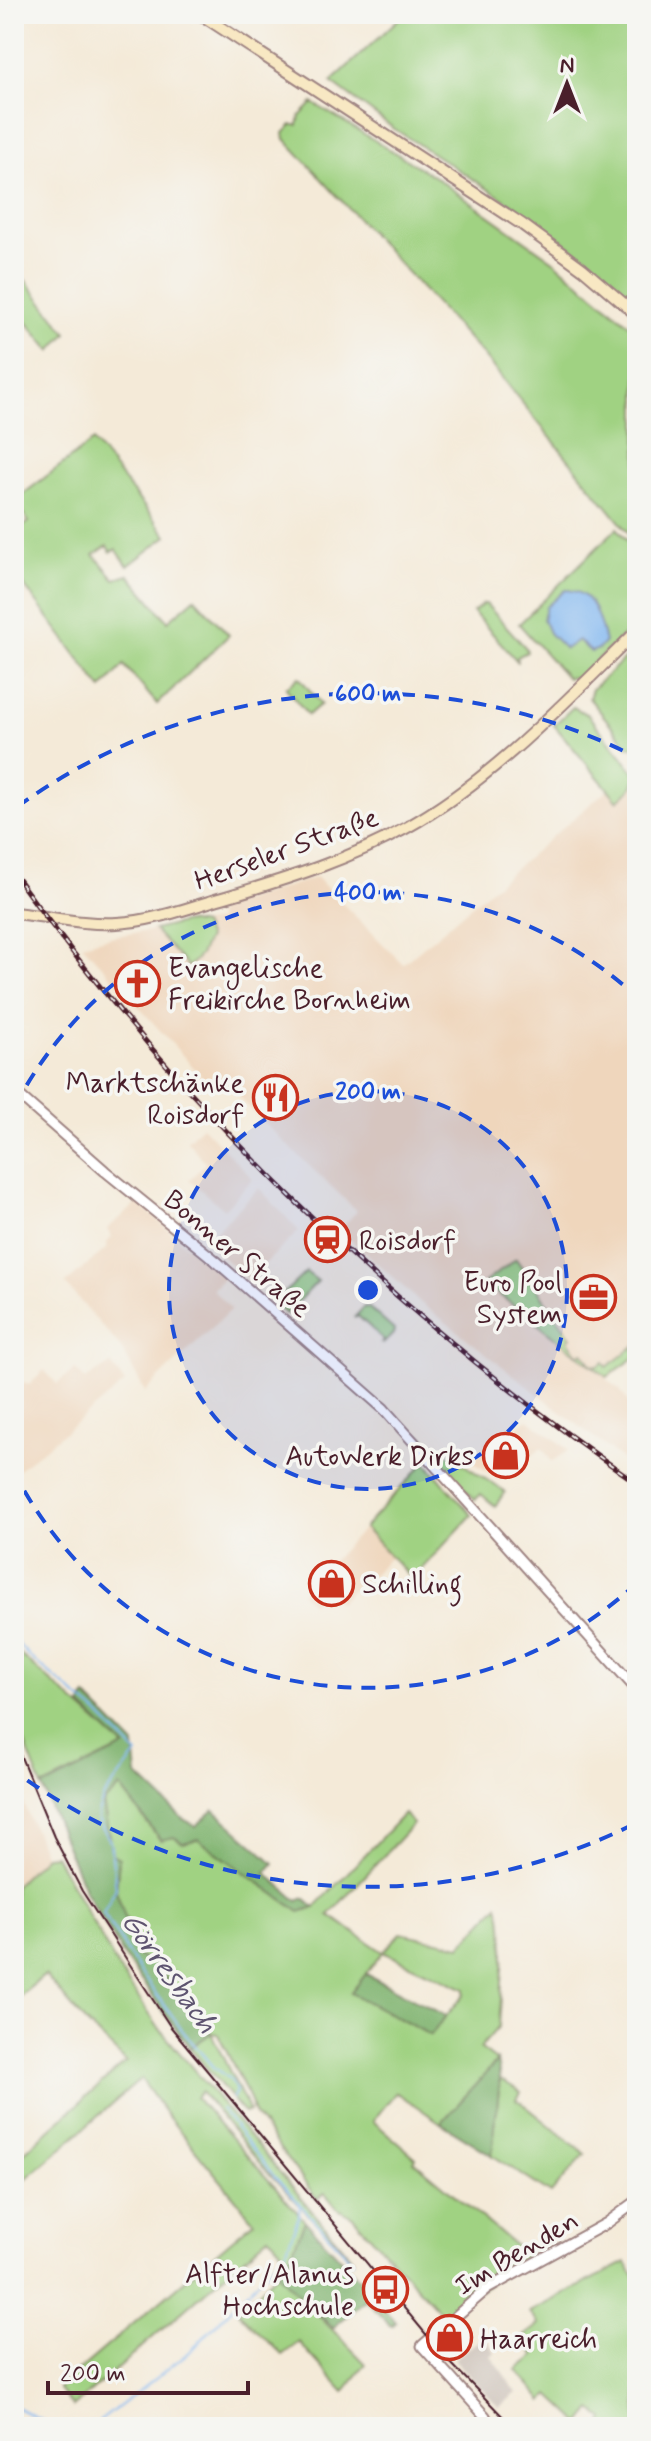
<svg xmlns="http://www.w3.org/2000/svg" width="651" height="2441" font-family="Mynerve,sans-serif">
	<style>
		.built { fill: #efd6bc }
		.industrial { fill: #cdc2b9 }
		.green { fill: #a0d282; stroke: #757856; stroke-width: 2; fill-rule: evenodd }
		.forest { fill: #80b470; stroke: #656a4e; stroke-width: 2 }
		.water { fill: #82b7f0; stroke: #666b8e; stroke-width: 2 }
		.lines { fill: none; stroke-linecap: round; stroke-linejoin: round }
		.stream { stroke: #82b7f0; stroke-width: 2 }
		.tertiary-casing { stroke: #9f8482; stroke-width: 13 }
		.secondary-casing { stroke: #9f8482; stroke-width: 14 }
		.tertiary { stroke: #fff; stroke-width: 9 }
		.secondary { stroke: #f8e8c3; stroke-width: 10 }
		.tram { stroke: #4a1f2b; stroke-width: 2 }
		.rail-casing { stroke: #4a1f2b; stroke-width: 5 }
		.rail { stroke: #f6f6f2; stroke-width: 2; stroke-dasharray: 6; stroke-linecap: butt }
		.ring { fill: none; stroke: #1d4ed8; stroke-width: 4; stroke-dasharray: 14 10 }
		.labels { text-anchor: middle; stroke-width: 7; stroke-linejoin: round; paint-order: stroke }
		.street-label { font-size: 28px; fill: #4a1f2b; stroke: #f6f6f2 }
		.poi-label { font-size: 28px; fill: #4a1f2b; stroke: #f6f6f2; text-anchor: start }
		.water-label { font-size: 30px; font-style: italic; fill: #5e5470; stroke: #f6f6f2 }
		.centre { fill: #1d4ed8; stroke: #f6f6f2; stroke-width: 4 }
		.ring-label { font-size: 24px; text-anchor: middle; font-weight: bold; fill: #1d4ed8; stroke: #f6f6f2; stroke-width: 7; stroke-linejoin: round; paint-order: stroke }
	</style>
	<rect width="100%" height="100%" fill="#f6f6f2"/>
	<filter id="ink" filterUnits="userSpaceOnUse"><feTurbulence type="fractalNoise" baseFrequency=".0125" numOctaves="2"/><feDisplacementMap in="SourceGraphic" scale="16" xChannelSelector="R" yChannelSelector="G"/><feConvolveMatrix kernelMatrix="1 2 1 2 8 2 1 2 1" color-interpolation-filters="sRGB"/></filter>
	<filter id="wash" filterUnits="userSpaceOnUse"><feTurbulence type="fractalNoise" baseFrequency=".006" numOctaves="4" result="noise"/><feDisplacementMap in="SourceGraphic" scale="32" xChannelSelector="R" yChannelSelector="G"/><feGaussianBlur stdDeviation="1.8" result="paint"/><feColorMatrix in="noise" values="0 0 0 0 0 0 0 0 0 0 0 0 0 0 0 0 0 1.4 0 .05"/><feComposite in="paint" operator="in"/></filter>
	<g filter="url(#wash)">
		<rect width="100%" height="100%" fill="#f4ead8"/>
		<path class="built" d="M637,785V1357L607,1379L620,1390L637,1414V1471L421,1303L340,1230L357,1211L259,1118L224,1080L218,1086L204,1079L82,944L114,936L217,921V913L221,909L316,877L403,964L608,789L618,801Z
			M202,1126L253,1179L224,1209L189,1180L206,1163L187,1141Z
			M259,1188L299,1231L249,1279L216,1252L207,1240Z
			M138,1203L224,1278L212,1289L231,1309L145,1392L122,1349L65,1284L106,1249L107,1243L112,1237L107,1229Z
			M111,1364L125,1383L14,1473V1391L25,1382L28,1385L44,1370L57,1384L75,1369L85,1380Z
			M528,1419L569,1450L552,1462L542,1448L499,1480L470,1460Z
			M364,1528L392,1555L360,1588L356,1586L339,1603L325,1590L312,1603L301,1593Z
			M14,1781L45,1856L18,1883L14,1879Z"/>
		<path class="industrial" d="M484,2337L495,2352L491,2356L517,2393L499,2407L454,2359Z"/>
		<path class="green" d="M404,14H637V302L583,256L516,207L393,128L331,82Z
			M313,103L432,175L555,262L637,331V543L483,355L285,139L284,133L292,125H298L300,116Z
			M14,266L67,333L51,351L14,307Z
			M93,441L167,536L128,566L116,549L111,552L107,546L94,555L115,579L129,575L168,621L195,598L229,635L157,704L124,665L102,689L14,572V533L29,522L14,501Z
			M617,528L637,552V623L578,677L567,678L519,624Z
			M483,604H486L526,648L527,652L517,657V661L473,612Z
			M637,647V748L628,746L589,698L592,689Z
			M299,677L321,704L308,715L286,688Z
			M573,707L588,715L637,775L632,788L618,801L554,725Z
			M186,922L202,925L208,938L200,955L188,967L154,930Z
			M516,1259L571,1337L568,1340L579,1355L583,1352L592,1365L598,1366L604,1362L607,1367L637,1344L634,1351L637,1356L607,1377L484,1283Z
			M306,1272L318,1281L286,1314L277,1306V1300Z
			M364,1307L369,1308L394,1330L393,1334L383,1344L381,1343L384,1340L358,1316L354,1318Z
			M421,1436L505,1492L495,1506L481,1494L475,1500L419,1439Z
			M425,1462L472,1515L412,1579L364,1528Z
			M14,1649L125,1747L42,1787L14,1715Z
			M120,1787L160,1840L174,1837L183,1843L198,1839L300,1912L315,1907L404,1814L413,1824L329,1915L383,1952L401,1933L461,1946L498,1905L503,1924L504,1954L499,2026L480,2048L497,2061L441,2123L396,2092L373,2121L416,2158L414,2161L530,2258L471,2295L445,2317L353,2217L338,2209L325,2193L317,2199L255,2115L244,2087L218,2034L211,2033L249,2111L244,2113L190,2048L211,2033L156,1965L137,1955L116,1890L119,1859L112,1854L103,1803ZM383,1952L465,1989V1994L430,2035L351,1993Z
			M55,1855L120,1971L158,2027L354,2261L263,2167L201,2092L196,2098L305,2221L289,2259L269,2236L73,2407L58,2388L254,2221L169,2118L141,2079L14,2189V2161L126,2062L85,2022L45,1975L14,2001V1886L45,1856Z
			M500,2079L521,2092L517,2099L585,2154L551,2194L492,2155Z
			M626,2262L637,2281V2424L635,2427H599L605,2419L592,2410L581,2424L550,2395L543,2401L517,2370L535,2356L522,2338L539,2325L530,2312Z
			M277,2273L366,2364L344,2392L299,2342L282,2355L238,2312Z"/>
		<path class="forest" d="M86,1696L134,1745L137,1775L183,1819L196,1826L214,1810L274,1863L266,1873L298,1901L304,1898L315,1907L300,1912L198,1839L183,1843L174,1837L161,1840L120,1787L103,1803L112,1854L119,1858L116,1890L137,1955L156,1965L211,2033L190,2048L129,1964L85,1891L42,1787L124,1747L81,1706Z
			M366,1974L446,2016L430,2035L351,1993Z
			M497,2061L500,2079L492,2155L441,2123Z
			M305,2221L383,2304L382,2308L396,2322L392,2326L388,2324L366,2299L333,2328L277,2273L289,2259Z"/>
		<path class="water" d="M565,590C594,590 599,619 605,642L599,649L591,652L578,640L565,649L549,633L543,619L546,607Z"/>
		<g class="lines">
			<path class="stream" d="M14,1640L31,1658L96,1712L137,1754L104,1796L98,1813V1820L110,1841L116,1887L103,1913L140,1972L182,2030L213,2067L231,2080L236,2091L232,2099
				M221,2109L274,2176L353,2262
				M14,2406L55,2427
				M92,2427L192,2350L286,2251L299,2216L300,2202"/>
		</g>
	</g>
	<g filter="url(#ink)">
		<g class="lines">
			<defs>
				<path id="tertiary" d="M14,1091L105,1171L216,1261L384,1409L637,1690
					M490,2427L485,2416L422,2346L487,2289L607,2223L637,2201"/>
				<path id="secondary" d="M200,14L523,225L583,269L637,315
					M14,913C48,916 82,925 117,923C155,921 193,906 229,896C290,878 350,859 406,828C492,780 567,700 637,631"/>
			</defs>
			<use href="#tertiary" class="tertiary-casing"/>
			<use href="#secondary" class="secondary-casing"/>
			<use href="#tertiary" class="tertiary"/>
			<use href="#secondary" class="secondary"/>
			<path class="tram" d="M14,1740L54,1837L82,1891L170,2026L444,2356L513,2427"/>
			<defs>
				<path id="rail" d="M14,874C184,1110 397,1318 637,1483
					M636,1454L637,1455"/>
			</defs>
			<use href="#rail" class="rail-casing"/>
			<use href="#rail" class="rail"/>
		</g>
	</g>
	<circle cx="368" cy="1290" r="199" fill="#1d4ed8" fill-opacity=".12"/>
	<g class="ring">
		<circle cx="368" cy="1290" r="199"/>
		<path d="M637 1583A398 398 0 0 1 15 1474M15 1106A398 398 0 0 1 637 997"/>
		<path d="M634 1824A597 597 0 0 1 17 1773M17 807A597 597 0 0 1 634 756"/>
	</g>
	<defs>
		<symbol id="church-ring" viewBox="-11 -11 22 22"><circle r="9.5" fill="#f6f6f2" stroke="#c8321e" stroke-width="1.5"/><path d="M-1.2-6h2.4v3.5h3.3v2.4h-3.3V6h-2.4V-.1h-3.3v-2.4h3.3Z" fill="#c8321e"/></symbol>
		<symbol id="restaurant-ring" viewBox="-11 -11 22 22"><circle r="9.5" fill="#f6f6f2" stroke="#c8321e" stroke-width="1.5"/><path d="M-5-6h1v4h1v-4h1v4h1v-4h1v5L-1.5 .5V6h-2V.5L-5-1ZM5-6V6H3V1.5H1.5Q1.5-4 5-6Z" fill="#c8321e"/></symbol>
		<symbol id="station-ring" viewBox="-11 -11 22 22"><circle r="9.5" fill="#f6f6f2" stroke="#c8321e" stroke-width="1.5"/><path d="M-3-6H3Q5-6 5-4V2Q5 4 3 4L4.5 6H3L1.5 4h-3L-3 6H-4.5L-3 4Q-5 4-5 2V-4Q-5-6-3-6ZM-3.5-4v3h7v-3ZM-3.5 1v1.5H-2V1ZM2 1v1.5H3.5V1Z" fill="#c8321e"/></symbol>
		<symbol id="office-ring" viewBox="-11 -11 22 22"><circle r="9.5" fill="#f6f6f2" stroke="#c8321e" stroke-width="1.5"/><path d="M-6-3h4V-5.5h4V-3h4V5H-6ZM-1-4.5V-3h2v-1.5ZM-6 0V1H6V0Z" fill="#c8321e"/></symbol>
		<symbol id="shop-ring" viewBox="-11 -11 22 22"><circle r="9.5" fill="#f6f6f2" stroke="#c8321e" stroke-width="1.5"/><path d="M-5-2.5h2.3a2.7 3.5 0 0 1 5.4 0H5L5.5 6h-11ZM-1.5-2.5h3a1.5 2.3 0 0 0-3 0Z" fill="#c8321e"/></symbol>
		<symbol id="bus-ring" viewBox="-11 -11 22 22"><circle r="9.5" fill="#f6f6f2" stroke="#c8321e" stroke-width="1.5"/><path d="M-5-6H5V4H4V6H2V4H-2V6H-4V4H-5ZM-3.5-4V0h7V-4ZM-3.5 1.2v1.5H-2V1.2ZM2 1.2v1.5H3.5V1.2Z" fill="#c8321e"/></symbol>
	</defs>
	<g fill-rule="evenodd">
		<use href="#church-ring" x="112" y="958" width="51" height="51"/>
		<use href="#restaurant-ring" x="250" y="1072" width="51" height="51"/>
		<use href="#station-ring" x="302" y="1214" width="51" height="51"/>
		<use href="#office-ring" x="568" y="1272" width="51" height="51"/>
		<use href="#shop-ring" x="480" y="1430" width="51" height="51"/>
		<use href="#shop-ring" x="306" y="1558" width="51" height="51"/>
		<use href="#bus-ring" x="360" y="2264" width="51" height="51"/>
		<use href="#shop-ring" x="424" y="2312" width="51" height="51"/>
	</g>
	<g class="labels">
		<g class="street-label">
			<text transform="translate(286 848) rotate(-20)" y="10">Herseler Straße</text>
			<text transform="translate(238 1253) rotate(40)" y="10">Bonner Straße</text>
			<text transform="translate(516 2252) rotate(-31)" y="10">Im Benden</text>
		</g>
		<g class="poi-label">
			<text x="168" y="977">Evangelische<tspan x="168" dy="32">Freikirche Bornheim</tspan></text>
			<text x="244" y="1092" text-anchor="end">Marktschänke<tspan x="244" dy="32">Roisdorf</tspan></text>
			<text x="359" y="1250">Roisdorf</text>
			<text x="562" y="1291" text-anchor="end">Euro Pool<tspan x="562" dy="32">System</tspan></text>
			<text x="474" y="1465" text-anchor="end">AutoWerk Dirks</text>
			<text x="362" y="1593">Schilling</text>
			<text x="354" y="2283" text-anchor="end">Alfter/Alanus<tspan x="354" dy="32">Hochschule</tspan></text>
			<text x="480" y="2348">Haarreich</text>
		</g>
		<g class="water-label">
			<text transform="translate(170 1972) rotate(54)" y="10">Görresbach</text>
		</g>
	</g>
	<circle cx="368" cy="1290" r="12" class="centre"/>
	<g class="ring-label">
		<text x="368" y="701">600 m</text>
		<text x="368" y="900">400 m</text>
		<text x="368" y="1099">200 m</text>
	</g>
	<rect width="651" height="2441" fill="none" stroke="#f6f6f2" stroke-width="48"/>
	<g transform="translate(567 84)" stroke="#f6f6f2" stroke-width="6" paint-order="stroke">
	<path d="M0-6L14 30L0 20L-14 30Z" fill="#4a1f2b"/>
	<text y="-12" font-size="22" font-weight="bold" text-anchor="middle" fill="#4a1f2b">N</text>
	</g>
	<path d="M48 2381v12h200v-12" fill="none" stroke="#4a1f2b" stroke-width="4"/>
	<text x="60" y="2381" font-size="24" fill="#4a1f2b" stroke="#f6f6f2" stroke-width="6" paint-order="stroke">200 m</text>
</svg>
